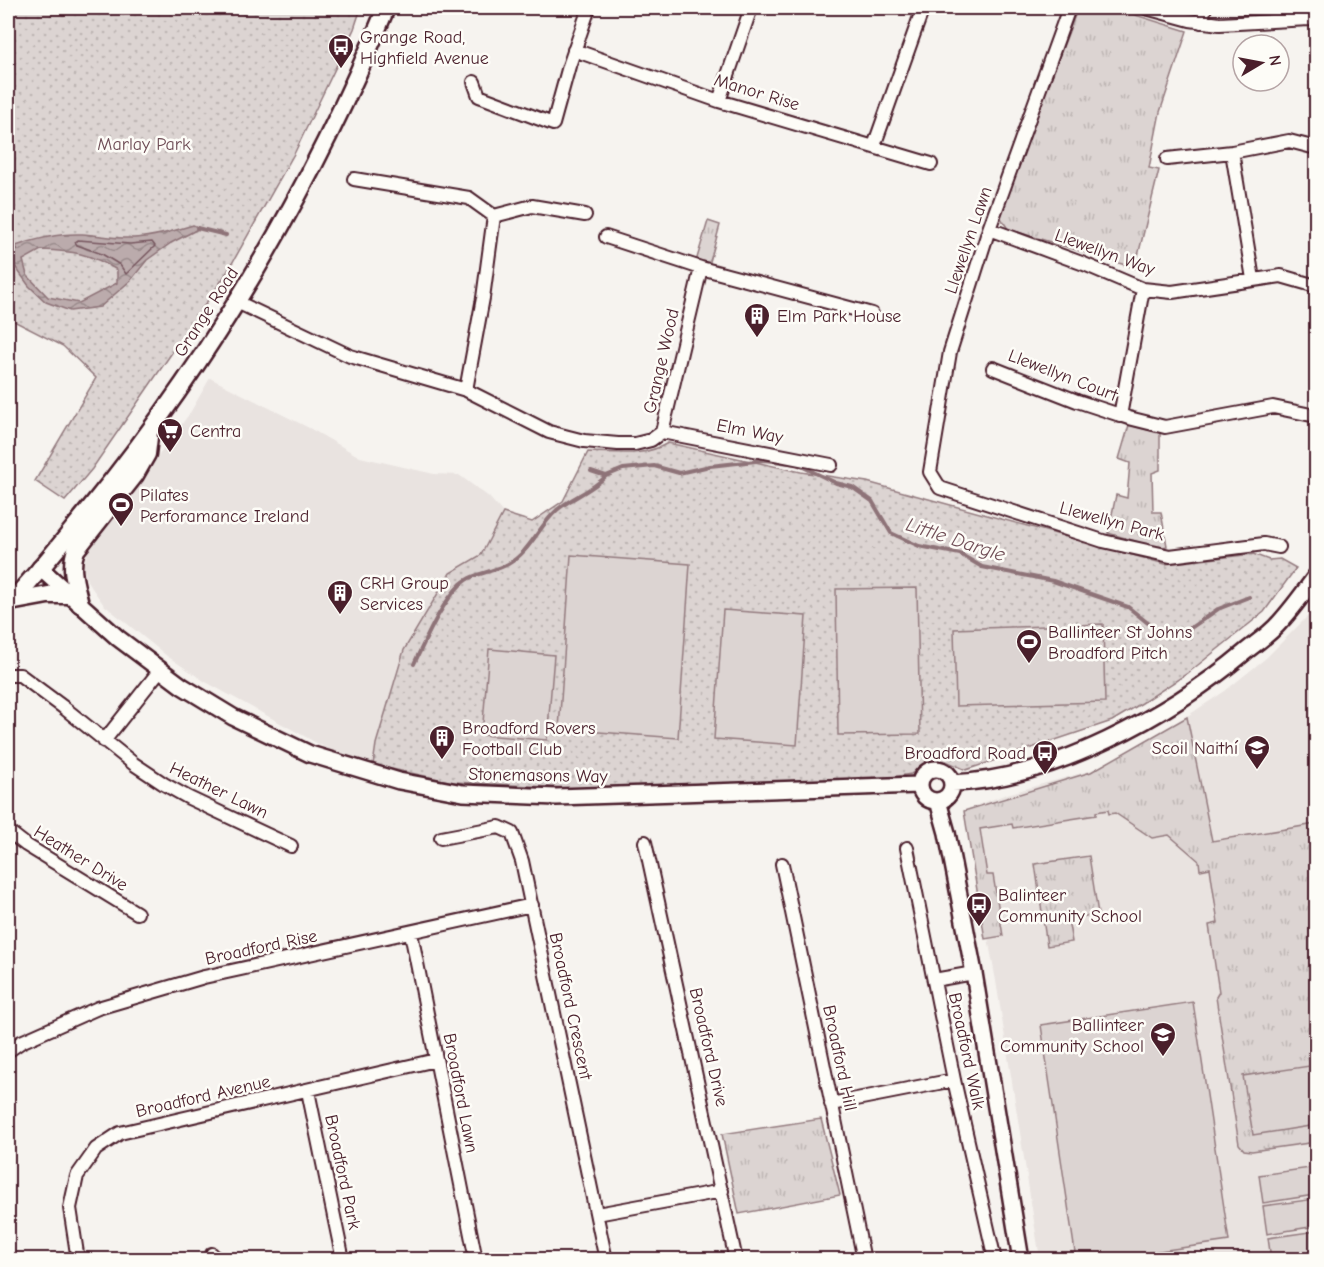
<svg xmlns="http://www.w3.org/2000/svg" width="1324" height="1267" font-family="'Comic Neue',sans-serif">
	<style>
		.built { fill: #e9e3e0 }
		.grass { fill: url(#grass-tufts); stroke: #937a7e; stroke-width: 1.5 }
		.park { fill: url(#park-dots); stroke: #937a7e; stroke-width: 1.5 }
		.pitch { fill: #dcd4d2; stroke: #937a7e; stroke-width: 1.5 }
		.water { fill: url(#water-waves); stroke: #8e7378; stroke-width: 1.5; fill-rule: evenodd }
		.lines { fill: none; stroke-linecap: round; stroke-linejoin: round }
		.shore { stroke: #77575f; stroke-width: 1.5 }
		.stream { stroke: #8e7378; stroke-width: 4 }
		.minor-casing { stroke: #4a1f2b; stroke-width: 16 }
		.tertiary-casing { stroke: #4a1f2b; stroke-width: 20 }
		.secondary-casing { stroke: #4a1f2b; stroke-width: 21 }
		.minor { stroke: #fdfcf7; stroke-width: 12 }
		.tertiary { stroke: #fdfcf7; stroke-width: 15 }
		.secondary { stroke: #fdfcf7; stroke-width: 16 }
		.labels { text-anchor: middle; stroke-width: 5; stroke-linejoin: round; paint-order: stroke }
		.poi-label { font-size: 18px; fill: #4a1f2b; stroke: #fdfcf7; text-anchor: start }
		.street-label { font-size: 18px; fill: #4a1f2b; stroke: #fdfcf7 }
		.park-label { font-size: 18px; fill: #6e4c55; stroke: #fdfcf7 }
		.water-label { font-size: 20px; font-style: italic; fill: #725058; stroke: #fdfcf7 }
	</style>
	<defs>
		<pattern id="grass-tufts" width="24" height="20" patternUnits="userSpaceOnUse" patternTransform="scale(1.5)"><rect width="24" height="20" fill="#dcd4d2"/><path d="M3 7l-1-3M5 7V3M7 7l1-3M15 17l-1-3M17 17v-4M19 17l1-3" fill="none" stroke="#beb6b4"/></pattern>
		<pattern id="park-dots" width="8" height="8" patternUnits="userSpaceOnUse" patternTransform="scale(1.5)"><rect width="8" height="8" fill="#dcd4d2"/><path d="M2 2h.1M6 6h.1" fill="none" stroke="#beb6b4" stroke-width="1.8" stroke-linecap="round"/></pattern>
		<pattern id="water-waves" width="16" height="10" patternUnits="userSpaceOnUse" patternTransform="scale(1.5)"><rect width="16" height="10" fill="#bbabac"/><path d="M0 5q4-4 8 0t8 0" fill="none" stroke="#9a8b8c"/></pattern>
	</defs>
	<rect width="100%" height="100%" fill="#f6f3ef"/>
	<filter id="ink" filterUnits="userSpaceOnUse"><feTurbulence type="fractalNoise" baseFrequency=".0167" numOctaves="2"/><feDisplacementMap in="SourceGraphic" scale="12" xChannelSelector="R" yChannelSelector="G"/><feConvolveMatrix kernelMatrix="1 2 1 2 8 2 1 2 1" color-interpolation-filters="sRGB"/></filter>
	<g filter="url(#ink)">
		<path class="built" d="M210,378L311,429L360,457L434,474L459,475L489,497L503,513L481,555L449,573L398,666L387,710L376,744L373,765L335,753L204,681L167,656L104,605L87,581L83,566L88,551L190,413Z
			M1311,613L1316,621V1259H1040L996,981L964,810L1007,794L1092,770L1154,738L1225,691L1266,658Z"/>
		<path class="grass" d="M1082,8H1113L1187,31L1160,112L1149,168L1159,170L1135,268L1008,229L999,215L1077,10Z
			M708,221L720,225L708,269L695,265Z
			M1129,425L1160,433V470L1152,473L1153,512H1161L1167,546L1159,548L1108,533L1116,495L1127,498L1130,463L1119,459Z
			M1187,717L1212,841L1316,824V1142L1252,1151L1244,1150L1239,1144L1216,997L1219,992L1209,925L1218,923L1210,868L1200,870L1199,861L1169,835L1152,838L1115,813L1109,814L1108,810L1096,812V815L1013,828L1012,824L980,829L987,875H993L1003,936L985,939L964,811L1091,772Z
			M1089,856L1098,914L1068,919L1072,942L1047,946L1035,864Z
			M821,1119L840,1195L739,1214L722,1134Z"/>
		<path class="park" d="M8,8H361L354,29L295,152L226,274L92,469L65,501L35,481L96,378L63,346L8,318Z
			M668,443L801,472L867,482L1165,564L1253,554L1269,560L1280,559L1296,568L1264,612L1188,673L1142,703L1112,721L966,770L946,761H931L911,774L881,779L568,788L453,782L373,765L376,744L404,650L450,573L481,555L503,513L532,522L563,501L588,452C617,452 642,458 668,443Z"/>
		<path class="pitch" d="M571,555L690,564L678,738L559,729Z
			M917,588L920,734L838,735L836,589Z
			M723,610L806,616L797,745L714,739Z
			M1103,624L1105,702L956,706L954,629Z
			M489,649L554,655L547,740L482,735Z
			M1193,1002L1229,1241L1104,1259H1076L1041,1025Z
			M1316,1065V1125L1253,1135L1243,1076Z
			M1310,1168L1314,1195L1263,1203L1259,1175Z
			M1315,1199L1316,1226L1267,1234L1263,1206Z
			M1316,1231V1259H1271L1268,1238Z"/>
		<path class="water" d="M193,225L200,228L171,243L147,260L131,280L100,307L70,311L46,302L29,286L14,265L13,247C35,239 58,233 82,234C99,235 117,239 134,238C154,237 173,231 193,225ZM41,250C73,251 89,253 117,270V283L79,303L48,297L27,275L23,260Z"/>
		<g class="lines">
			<path class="shore" d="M78,240L130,244L152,242L155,246L126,274L120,265L102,254L77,245L75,242Z"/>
			<path class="stream" d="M197,228L226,235
				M8,242L16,249
				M591,471L606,476L623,469L654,466L679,473L710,466L765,460L797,464L836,483L852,487L872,501L891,533L919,546L960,554L982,567L1053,581L1128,607L1154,628L1167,633L1182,634L1218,609L1249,597
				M414,664C427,637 440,605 461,584C472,573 494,572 508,564C530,552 538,527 557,510C572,497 592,491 606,476"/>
			<defs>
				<path id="minor" d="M1069,8L989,229L950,352L930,472L940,488L1103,541L1170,556L1264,544L1279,547
					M1146,8L1190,20L1220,24L1309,19L1316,20
					M1201,22L1205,8
					M574,50L719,101L931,164
					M474,82L479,96L553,124L569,66L589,8
					M719,101L751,8
					M874,146L923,8
					M1232,152L1253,279
					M1167,159L1232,152L1289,141L1316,148
					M354,179L469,198L494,216L483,298L466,390
					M494,216L532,206L585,215
					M989,229L1084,264L1143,289L1172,292L1281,276L1316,286
					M606,237L701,268L872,314
					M237,302L350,356L466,390L549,432L584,441L618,444H635L651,440L662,432L701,268
					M993,368L1077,401L1129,418L1165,427L1273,407L1316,416
					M1120,416L1143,289
					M662,432L831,465
					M8,675H20L63,707L134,764L164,784L189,798L291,846
					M104,741L160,670
					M8,831L26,845L137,913
					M441,838L499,827L512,833L522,861L606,1260
					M645,842L736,1260
					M907,848L954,1080L995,1260
					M782,864L864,1260
					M411,933L476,1260
					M934,980L974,973
					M8,1051L21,1042L98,1008L204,977L532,905
					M308,1091L343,1260
					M831,1104L954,1080
					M597,1214L722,1191
					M212,1254L213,1260
					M78,1260L70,1208L77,1176L96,1149L120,1133L436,1060"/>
				<path id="tertiary" d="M40,568L118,638L182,686L233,717L310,754L399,781L463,793L556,797L919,785
					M920 785a16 16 0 1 1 32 0a16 16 0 1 1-32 0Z
					M952,783C1051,780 1170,715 1245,652C1256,643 1270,634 1280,622C1293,608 1305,591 1316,576
					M938,801L947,833L974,973L1021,1260"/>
				<path id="secondary" d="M10,602L48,595H70
					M80,604C76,586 69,568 76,550L135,475L147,454L149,437
					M8,605C37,575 63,541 90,508C213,357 312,188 386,8"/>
			</defs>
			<use href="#minor" class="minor-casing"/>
			<use href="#tertiary" class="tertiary-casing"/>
			<use href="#secondary" class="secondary-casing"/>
			<use href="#minor" class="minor"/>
			<use href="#tertiary" class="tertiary"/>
			<use href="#secondary" class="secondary"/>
		</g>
	</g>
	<defs>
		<symbol id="bus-pin" viewBox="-11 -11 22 30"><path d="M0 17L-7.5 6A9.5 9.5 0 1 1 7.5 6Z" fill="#4a1f2b" stroke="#fdfcf7"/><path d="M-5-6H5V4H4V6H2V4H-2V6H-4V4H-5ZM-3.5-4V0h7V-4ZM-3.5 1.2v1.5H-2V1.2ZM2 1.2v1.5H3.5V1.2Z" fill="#fff"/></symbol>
		<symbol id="building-pin" viewBox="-11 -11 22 30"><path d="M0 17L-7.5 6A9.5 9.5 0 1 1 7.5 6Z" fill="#4a1f2b" stroke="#fdfcf7"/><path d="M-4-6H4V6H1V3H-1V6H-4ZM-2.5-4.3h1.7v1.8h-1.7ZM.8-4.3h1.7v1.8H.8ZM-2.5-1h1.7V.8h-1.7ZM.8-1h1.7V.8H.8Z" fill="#fff"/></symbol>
		<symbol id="supermarket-pin" viewBox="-11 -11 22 30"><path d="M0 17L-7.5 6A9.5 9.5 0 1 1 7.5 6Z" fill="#4a1f2b" stroke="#fdfcf7"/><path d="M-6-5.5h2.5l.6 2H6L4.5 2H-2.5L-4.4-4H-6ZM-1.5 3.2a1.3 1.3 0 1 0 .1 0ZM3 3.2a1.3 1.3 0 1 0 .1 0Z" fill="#fff"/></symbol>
		<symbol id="stadium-pin" viewBox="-11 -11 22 30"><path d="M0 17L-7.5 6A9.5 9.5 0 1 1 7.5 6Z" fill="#4a1f2b" stroke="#fdfcf7"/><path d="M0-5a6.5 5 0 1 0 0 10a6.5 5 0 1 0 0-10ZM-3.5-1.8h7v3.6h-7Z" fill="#fff"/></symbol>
		<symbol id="school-pin" viewBox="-11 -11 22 30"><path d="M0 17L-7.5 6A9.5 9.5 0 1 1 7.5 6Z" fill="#4a1f2b" stroke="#fdfcf7"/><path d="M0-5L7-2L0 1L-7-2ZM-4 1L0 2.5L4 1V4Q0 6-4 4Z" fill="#fff"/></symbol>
	</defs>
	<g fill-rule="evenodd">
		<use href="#bus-pin" x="326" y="32" width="30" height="40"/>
		<use href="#building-pin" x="742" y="301" width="30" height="40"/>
		<use href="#supermarket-pin" x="155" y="416" width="30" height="40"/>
		<use href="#stadium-pin" x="106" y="490" width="30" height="40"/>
		<use href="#building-pin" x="325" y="578" width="30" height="40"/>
		<use href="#stadium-pin" x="1014" y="627" width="30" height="40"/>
		<use href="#building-pin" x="427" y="723" width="30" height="40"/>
		<use href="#school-pin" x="1242" y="733" width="30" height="40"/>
		<use href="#bus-pin" x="1030" y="738" width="30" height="40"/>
		<use href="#bus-pin" x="964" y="890" width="30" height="40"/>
		<use href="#school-pin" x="1148" y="1020" width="30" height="40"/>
	</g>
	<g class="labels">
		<g class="poi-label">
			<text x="360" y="43">Grange Road,<tspan x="360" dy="21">Highfield Avenue</tspan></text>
			<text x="777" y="322">Elm Park House</text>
			<text x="190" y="437">Centra</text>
			<text x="140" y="501">Pilates<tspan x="140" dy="21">Perforamance Ireland</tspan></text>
			<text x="360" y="589">CRH Group<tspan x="360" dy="21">Services</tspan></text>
			<text x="1048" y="638">Ballinteer St Johns<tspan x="1048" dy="21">Broadford Pitch</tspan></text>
			<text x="462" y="734">Broadford Rovers<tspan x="462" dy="21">Football Club</tspan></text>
			<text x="1238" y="754" text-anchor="end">Scoil Naithí</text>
			<text x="1026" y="759" text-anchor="end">Broadford Road</text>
			<text x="998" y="901">Balinteer<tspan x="998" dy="21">Community School</tspan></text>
			<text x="1144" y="1031" text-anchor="end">Ballinteer<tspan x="1144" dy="21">Community School</tspan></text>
		</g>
		<g class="street-label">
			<text transform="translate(757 92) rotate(17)" y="6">Manor Rise</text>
			<text transform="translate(968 240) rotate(-71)" y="6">Llewellyn Lawn</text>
			<text transform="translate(1105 252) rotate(20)" y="6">Llewellyn Way</text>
			<text transform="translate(206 312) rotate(-57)" y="6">Grange Road</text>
			<text transform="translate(661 361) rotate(-77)" y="6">Grange Wood</text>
			<text transform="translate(1063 375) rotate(21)" y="6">Llewellyn Court</text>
			<text transform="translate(750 431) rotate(11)" y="6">Elm Way</text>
			<text transform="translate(1112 521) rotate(15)" y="6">Llewellyn Park</text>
			<text transform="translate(538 775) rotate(1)" y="6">Stonemasons Way</text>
			<text transform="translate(219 790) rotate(26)" y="6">Heather Lawn</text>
			<text transform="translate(81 858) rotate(32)" y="6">Heather Drive</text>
			<text transform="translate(261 947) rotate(-12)" y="6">Broadford Rise</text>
			<text transform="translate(571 1006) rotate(78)" y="6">Broadford Crescent</text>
			<text transform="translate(709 1047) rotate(77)" y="6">Broadford Drive</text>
			<text transform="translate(967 1051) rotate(78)" y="6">Broadford Walk</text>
			<text transform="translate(840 1058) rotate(78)" y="6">Broadford Hill</text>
			<text transform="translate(461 1093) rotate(79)" y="6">Broadford Lawn</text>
			<text transform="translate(203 1096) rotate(-13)" y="6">Broadford Avenue</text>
			<text transform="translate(343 1172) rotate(78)" y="6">Broadford Park</text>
		</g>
		<g class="park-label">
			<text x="144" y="150">Marlay Park</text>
		</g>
		<g class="water-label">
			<text transform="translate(956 539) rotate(18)" y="7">Little Dargle</text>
		</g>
	</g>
	<rect width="1324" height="1267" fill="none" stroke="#fdfcf7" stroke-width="30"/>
	<rect x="15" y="15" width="1294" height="1237" fill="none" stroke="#4a1f2b" stroke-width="2" filter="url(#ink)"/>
	<g transform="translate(1261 63) rotate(80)"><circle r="28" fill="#fdfcf7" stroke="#b5a4a5" stroke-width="1.5"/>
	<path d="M0-4.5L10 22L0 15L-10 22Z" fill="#4a1f2b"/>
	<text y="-9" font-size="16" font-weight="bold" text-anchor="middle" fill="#4a1f2b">N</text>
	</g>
</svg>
